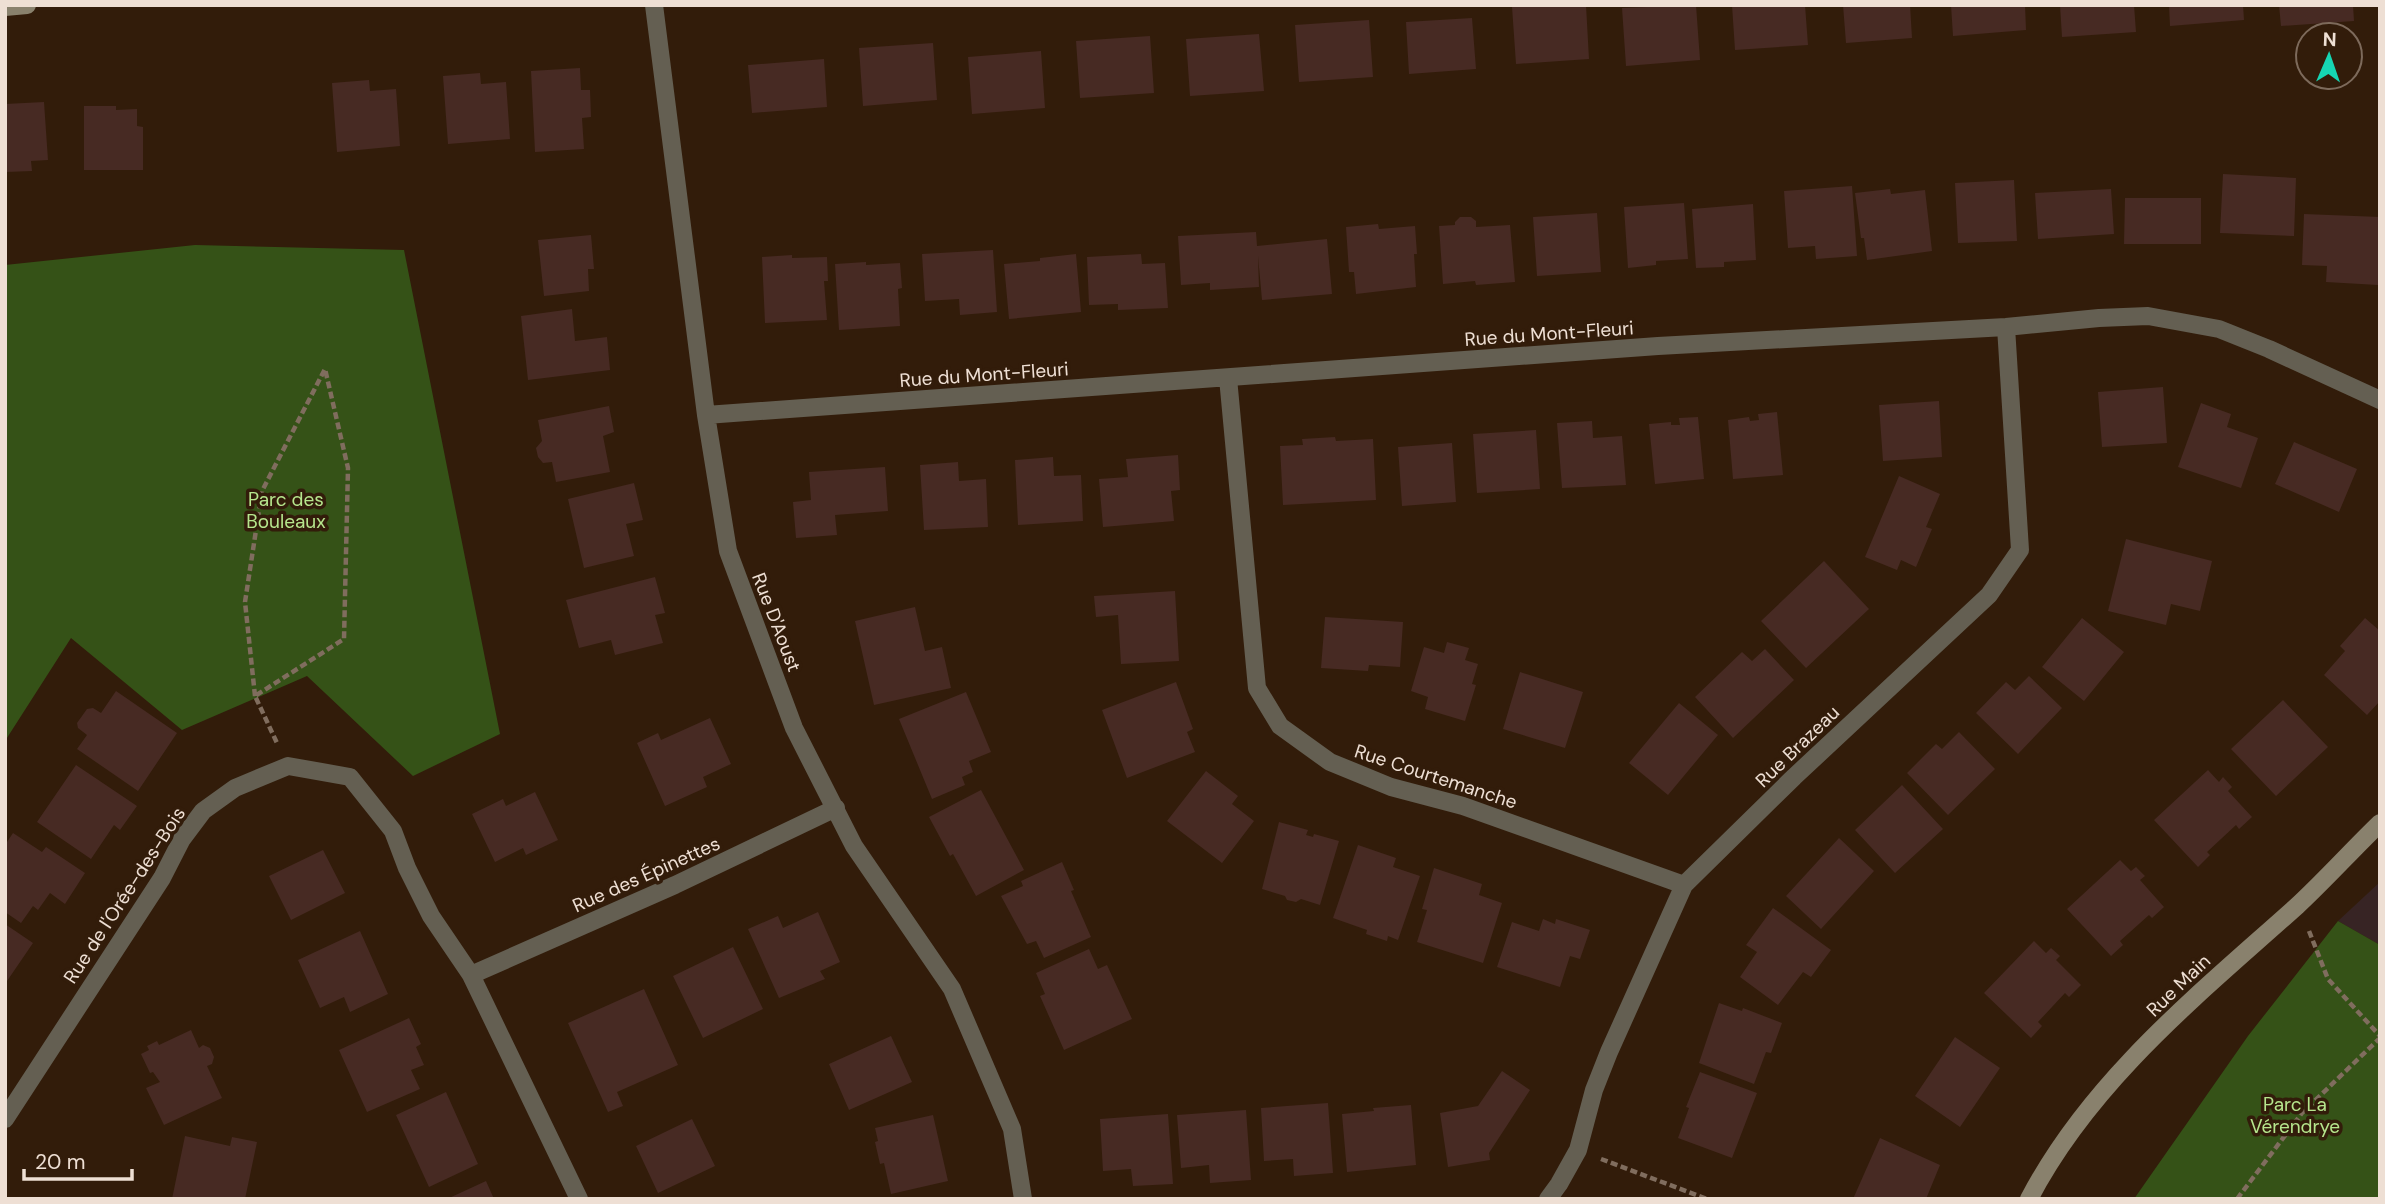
<svg xmlns="http://www.w3.org/2000/svg" width="2385" height="1204" font-family="'DM Sans',sans-serif">
	<style>
		.commercial { fill: #372424 }
		.green { fill: #355217 }
		.building { fill: #472a23 }
		.lines { fill: none; stroke-linecap: round; stroke-linejoin: round }
		.path { stroke: #806d5e; stroke-width: 4.5; stroke-dasharray: 7 3.5; stroke-linecap: butt }
		.street { stroke: #645f52; stroke-width: 18 }
		.secondary { stroke: #89816d; stroke-width: 18 }
		.labels { text-anchor: middle; stroke-width: 7; stroke-linejoin: round; paint-order: stroke }
		.street-label { font-size: 19px; fill: #eedfd4; stroke: #321c0a }
		.park-label { font-size: 19px; fill: #b6e68d; stroke: #321c0a }
	</style>
	<rect width="100%" height="100%" fill="#321c0a"/>
	<path class="commercial" d="M2380,882V945L2338,921Z"/>
	<path class="green" d="M195,245L404,250L500,734L413,776L307,676L182,730L71,638L5,741V265Z
		M2338,921L2380,945V1199H2134L2248,1036Z"/>
	<path class="building" d="M1534,5H1586L1589,59L1516,64L1512,7Z
		M1696,5L1700,60L1626,66L1622,8Z
		M1732,5H1805L1808,45L1735,50Z
		M1843,5H1910L1912,38L1846,43Z
		M1951,5H2025L2026,30L1953,36Z
		M2060,5H2134L2136,32L2062,37Z
		M2169,5H2243L2244,20L2170,26Z
		M2279,5H2353L2354,21L2281,26Z
		M1472,18L1476,69L1409,74L1406,22Z
		M1369,20L1373,77L1299,82L1295,25Z
		M1259,34L1264,91L1190,96L1186,39Z
		M1150,36L1154,93L1080,98L1076,41Z
		M933,43L937,100L863,106L859,48Z
		M1041,51L1045,108L972,114L968,57Z
		M824,59L827,107L752,113L748,65Z
		M580,68L581,90H590L591,117L582,118L584,149L535,152L531,71Z
		M480,73L481,84L506,82L510,139L448,144L443,76Z
		M369,80L370,91L396,89L400,146L337,152L332,83Z
		M44,102L48,160L31,161L32,171L6,172L5,104Z
		M84,106H116V110L137,109V126L143,127V170H84Z
		M2223,174L2296,178L2294,236L2220,233Z
		M2014,180L2017,241L1958,243L1955,183Z
		M1852,186L1857,256L1816,259L1815,246L1788,248L1784,191Z
		M1890,189L1891,194L1925,190L1932,251L1867,260L1864,238H1861L1855,193Z
		M2111,189L2114,234L2038,239L2035,193Z
		M2125,198H2201V244H2124Z
		M1684,203L1688,259L1656,261V265L1628,268L1624,207Z
		M1753,204L1756,260L1724,262V267L1696,268L1692,209Z
		M1597,213L1601,272L1537,276L1533,217Z
		M2304,214L2380,217L2378,285L2326,282L2327,266L2302,265Z
		M1460,217H1471L1476,221V227L1510,225L1515,282L1476,285L1475,281L1443,284L1439,226L1455,225V222Z
		M1378,224L1379,229L1415,226L1417,254H1414L1416,287L1356,294L1354,272H1349L1346,227Z
		M1256,232L1257,246L1327,239L1332,294L1262,300L1258,256L1259,287L1210,290V283L1181,285L1178,236Z
		M591,235L594,269H588L589,291L544,296L538,240Z
		M993,250L997,312L960,315L959,299L925,301L922,254Z
		M1076,254L1081,312L1009,319L1004,264L1040,261V258Z
		M1141,254L1142,264L1165,263L1168,308L1118,310V304L1089,305L1087,257Z
		M792,255V258L827,257L828,281H824L827,320L765,323L762,257Z
		M866,262V265L900,263L902,288L898,289L900,326L839,330L835,264Z
		M572,309L575,341L607,337L610,370L528,380L521,316Z
		M2163,387L2167,443L2102,447L2098,392Z
		M1939,401L1942,457L1883,461L1879,405Z
		M2201,403L2231,414L2227,427L2258,438L2241,488L2178,467Z
		M609,406L614,432L603,436L610,472L556,482L552,462L543,463L538,457L536,448L542,441L538,420Z
		M1777,412L1783,475L1733,479L1728,420L1749,417L1750,421L1759,420L1758,414Z
		M1698,417L1704,479L1655,484L1649,424L1671,422V425H1680L1679,418Z
		M1592,421L1593,438L1622,436L1626,485L1562,488L1557,423Z
		M1536,430L1540,489L1477,493L1473,434Z
		M1335,437L1336,441L1373,439L1376,500L1283,505L1280,446L1303,445L1302,439Z
		M2294,442L2357,469L2339,512L2275,484Z
		M1452,443L1456,502L1402,506L1398,447Z
		M1178,455L1180,490L1171,491L1174,521L1103,527L1099,479L1128,477L1126,459Z
		M1053,457L1054,476L1081,475L1083,521L1018,525L1015,460Z
		M958,462L959,481L986,479L988,527L924,530L920,465Z
		M885,467L888,511L835,515L837,535L796,538L793,502L811,500L809,472Z
		M1899,476L1940,494L1926,527L1932,529L1916,567L1901,560L1897,570L1865,557Z
		M634,483L643,520L626,524L634,556L584,568L568,499Z
		M2126,539L2212,561L2200,611L2171,604L2166,625L2108,611Z
		M1824,561L1869,609L1806,668L1761,621Z
		M655,577L665,613L655,615L663,643L615,655L611,640L579,648L566,600Z
		M1175,591L1179,661L1121,664L1118,615L1096,617L1094,596Z
		M915,607L925,651L942,647L951,688L874,705L855,621Z
		M1325,617L1403,622L1400,667L1369,665L1368,671L1321,668Z
		M2082,618L2124,652L2084,701L2042,667Z
		M2365,618L2380,631V701L2367,715L2324,675L2345,651L2340,646Z
		M1447,642L1469,648L1465,660L1478,664L1472,684L1476,685L1465,721L1425,709L1428,697L1411,691L1424,647L1444,653Z
		M1765,649L1794,680L1733,738L1695,697L1742,652L1752,661Z
		M1520,672L1583,692L1565,748L1503,729Z
		M2029,676L2062,708L2018,754L1976,713L2006,682L2015,690Z
		M1176,682L1193,729L1187,732L1195,752L1127,778L1102,710Z
		M116,691L177,733L138,791L77,749L87,735L78,728L77,723L87,709L93,708L101,713Z
		M966,692L991,752L969,761L973,772L962,777L965,785L932,799L899,719Z
		M2283,700L2328,747L2276,796L2231,749Z
		M1679,703L1718,735L1668,795L1629,763Z
		M710,718L731,764L703,777L707,787L665,806L637,743L658,733L661,740Z
		M1959,732L1995,769L1948,815L1907,773L1936,744L1942,749Z
		M76,765L137,806L120,830L114,825L91,859L37,822Z
		M2208,770L2219,782L2223,777L2232,787L2228,791L2252,817L2239,829L2236,825L2207,852L2210,855L2198,867L2154,820Z
		M1206,771L1238,796L1232,804L1254,821L1222,863L1167,821Z
		M1902,785L1943,829L1895,873L1855,830Z
		M981,790L1024,870L976,896L953,854L950,856L929,817Z
		M535,792L558,840L526,855L523,848L495,862L472,814L503,799L506,806Z
		M1279,822L1308,830L1306,835L1313,837L1314,834L1339,841L1320,905L1301,899L1296,902L1287,900L1285,896L1262,889Z
		M13,833L42,852L46,847L85,873L65,904L50,893L38,910L33,906L21,923L5,912V845Z
		M1839,838L1874,871L1821,929L1786,896Z
		M1358,845L1396,858L1393,867L1420,876L1398,940L1388,936L1387,941L1366,934L1367,930L1333,918Z
		M323,850L345,893L291,920L269,876Z
		M2120,860L2131,871L2136,867L2145,876L2140,880L2164,907L2152,918L2149,915L2120,941L2123,945L2111,956L2067,909Z
		M1062,862L1074,890L1071,891L1091,937L1044,958L1036,941L1027,944L1001,896L1023,886L1021,881Z
		M1434,868L1482,884L1479,895L1502,903L1483,963L1417,942L1427,910L1422,909Z
		M1773,908L1831,950L1811,977L1803,972L1778,1005L1740,977L1757,952L1746,945Z
		M818,912L840,962L820,971L825,979L779,998L748,929L778,916L783,928Z
		M1543,919L1555,924L1556,919L1590,930L1580,959L1570,956L1560,987L1497,967L1512,922L1539,931Z
		M5,924L33,943L5,984Z
		M360,931L388,994L350,1012L344,997L320,1008L298,960Z
		M2034,941L2046,953L2051,948L2060,956L2056,960L2081,985L2069,997L2065,993L2038,1022L2042,1026L2031,1038L1984,993Z
		M733,947L763,1009L703,1038L673,976Z
		M1089,949L1098,969L1107,965L1132,1019L1064,1050L1040,996L1045,994L1036,973Z
		M644,989L678,1065L617,1092L623,1106L608,1112L568,1023Z
		M1719,1003L1742,1011L1743,1008L1782,1023L1771,1053L1766,1052L1754,1084L1699,1063Z
		M409,1018L421,1044L416,1047L424,1065L411,1070L420,1089L367,1112L339,1050Z
		M191,1030L199,1048L203,1045L210,1048L214,1057L212,1064L207,1066L222,1098L164,1125L146,1088L160,1082L153,1072L150,1073L141,1054L149,1050L147,1046L157,1041L159,1045Z
		M891,1036L912,1082L849,1110L829,1064Z
		M1955,1037L2000,1068L1960,1127L1915,1096Z
		M1502,1071L1530,1090L1489,1153L1490,1160L1448,1167L1440,1113L1478,1106Z
		M1700,1072L1757,1093L1732,1158L1678,1138L1689,1108L1686,1107Z
		M446,1092L478,1164L429,1187L396,1115Z
		M1328,1103L1333,1173L1294,1176L1293,1159L1264,1161L1261,1108Z
		M1411,1105L1416,1165L1347,1172L1342,1114L1374,1111L1373,1108Z
		M1246,1110L1251,1180L1210,1183L1209,1165L1181,1168L1177,1115Z
		M1168,1114L1173,1184L1133,1186L1131,1169L1103,1171L1100,1119Z
		M933,1115L948,1181L891,1194L884,1163L880,1164L875,1142L878,1141L875,1128Z
		M692,1119L715,1166L658,1193L636,1146Z
		M185,1136L230,1146L232,1137L257,1142L245,1199H172Z
		M1880,1138L1940,1165L1926,1199H1853Z
		M486,1181L494,1199H447Z"/>
	<g class="lines">
		<path class="path" d="M255,696L245,602L262,491L325,369L348,468L344,639L255,696L277,743
			M2309,931L2328,979L2380,1036
			M1601,1159L1707,1199
			M2237,1199L2302,1113L2380,1038"/>
		<path class="street" d="M654,5L706,415L728,551L794,728L854,846L952,989L1012,1129L1023,1199
			M1228,378L1257,688L1280,726L1330,762L1391,787L1463,806L1684,885
			M706,415L1658,346L2006,327L2099,318L2148,316L2219,329L2269,349L2380,400
			M471,975L675,885L836,808
			M5,1119L162,878L182,839L203,811L235,788L288,766L350,777L393,831L407,868L431,916L471,975L579,1199
			M1548,1199L1559,1184L1578,1150L1594,1090L1609,1052L1684,885L1794,777L1989,595L2020,550L2006,327"/>
		<path class="secondary" d="M5,7L27,5
			M2029,1199C2091,1080 2199,994 2297,906C2326,879 2352,850 2380,823"/>
	</g>
	<g class="labels">
		<g class="street-label">
			<text transform="translate(1549 333) rotate(-4)" y="7">Rue du Mont-Fleuri</text>
			<text transform="translate(984 374) rotate(-4)" y="7">Rue du Mont-Fleuri</text>
			<text transform="translate(777 622) rotate(69)" y="7">Rue D'Aoust</text>
			<text transform="translate(1797 746) rotate(-44)" y="7">Rue Brazeau</text>
			<text transform="translate(1436 776) rotate(18)" y="7">Rue Courtemanche</text>
			<text transform="translate(646 874) rotate(-24)" y="7">Rue des Épinettes</text>
			<text transform="translate(124 895) rotate(-57)" y="7">Rue de l'Orée-des-Bois</text>
			<text transform="translate(2178 985) rotate(-44)" y="7">Rue Main</text>
		</g>
		<g class="park-label">
			<text x="286" y="506">Parc des<tspan x="286" dy="22">Bouleaux</tspan></text>
			<text x="2295" y="1111">Parc La<tspan x="2295" dy="22">Vérendrye</tspan></text>
		</g>
	</g>
	<rect width="2385" height="1204" fill="none" stroke="#eedfd4" stroke-width="14"/>
	<g transform="translate(2329 56) rotate(2)"><circle r="33" fill="#321c0a" stroke="#7d6a5b" stroke-width="2"/>
	<path d="M0-5L12 26L0 18L-12 26Z" fill="#16d5b3"/>
	<text y="-10" font-size="19" font-weight="bold" text-anchor="middle" fill="#eedfd4">N</text>
	</g>
	<path d="M24 1169v10h108v-10" fill="none" stroke="#eedfd4" stroke-width="3.5"/>
	<text x="35" y="1169" font-size="21" fill="#eedfd4" stroke="#321c0a" stroke-width="5" paint-order="stroke">20 m</text>
</svg>
